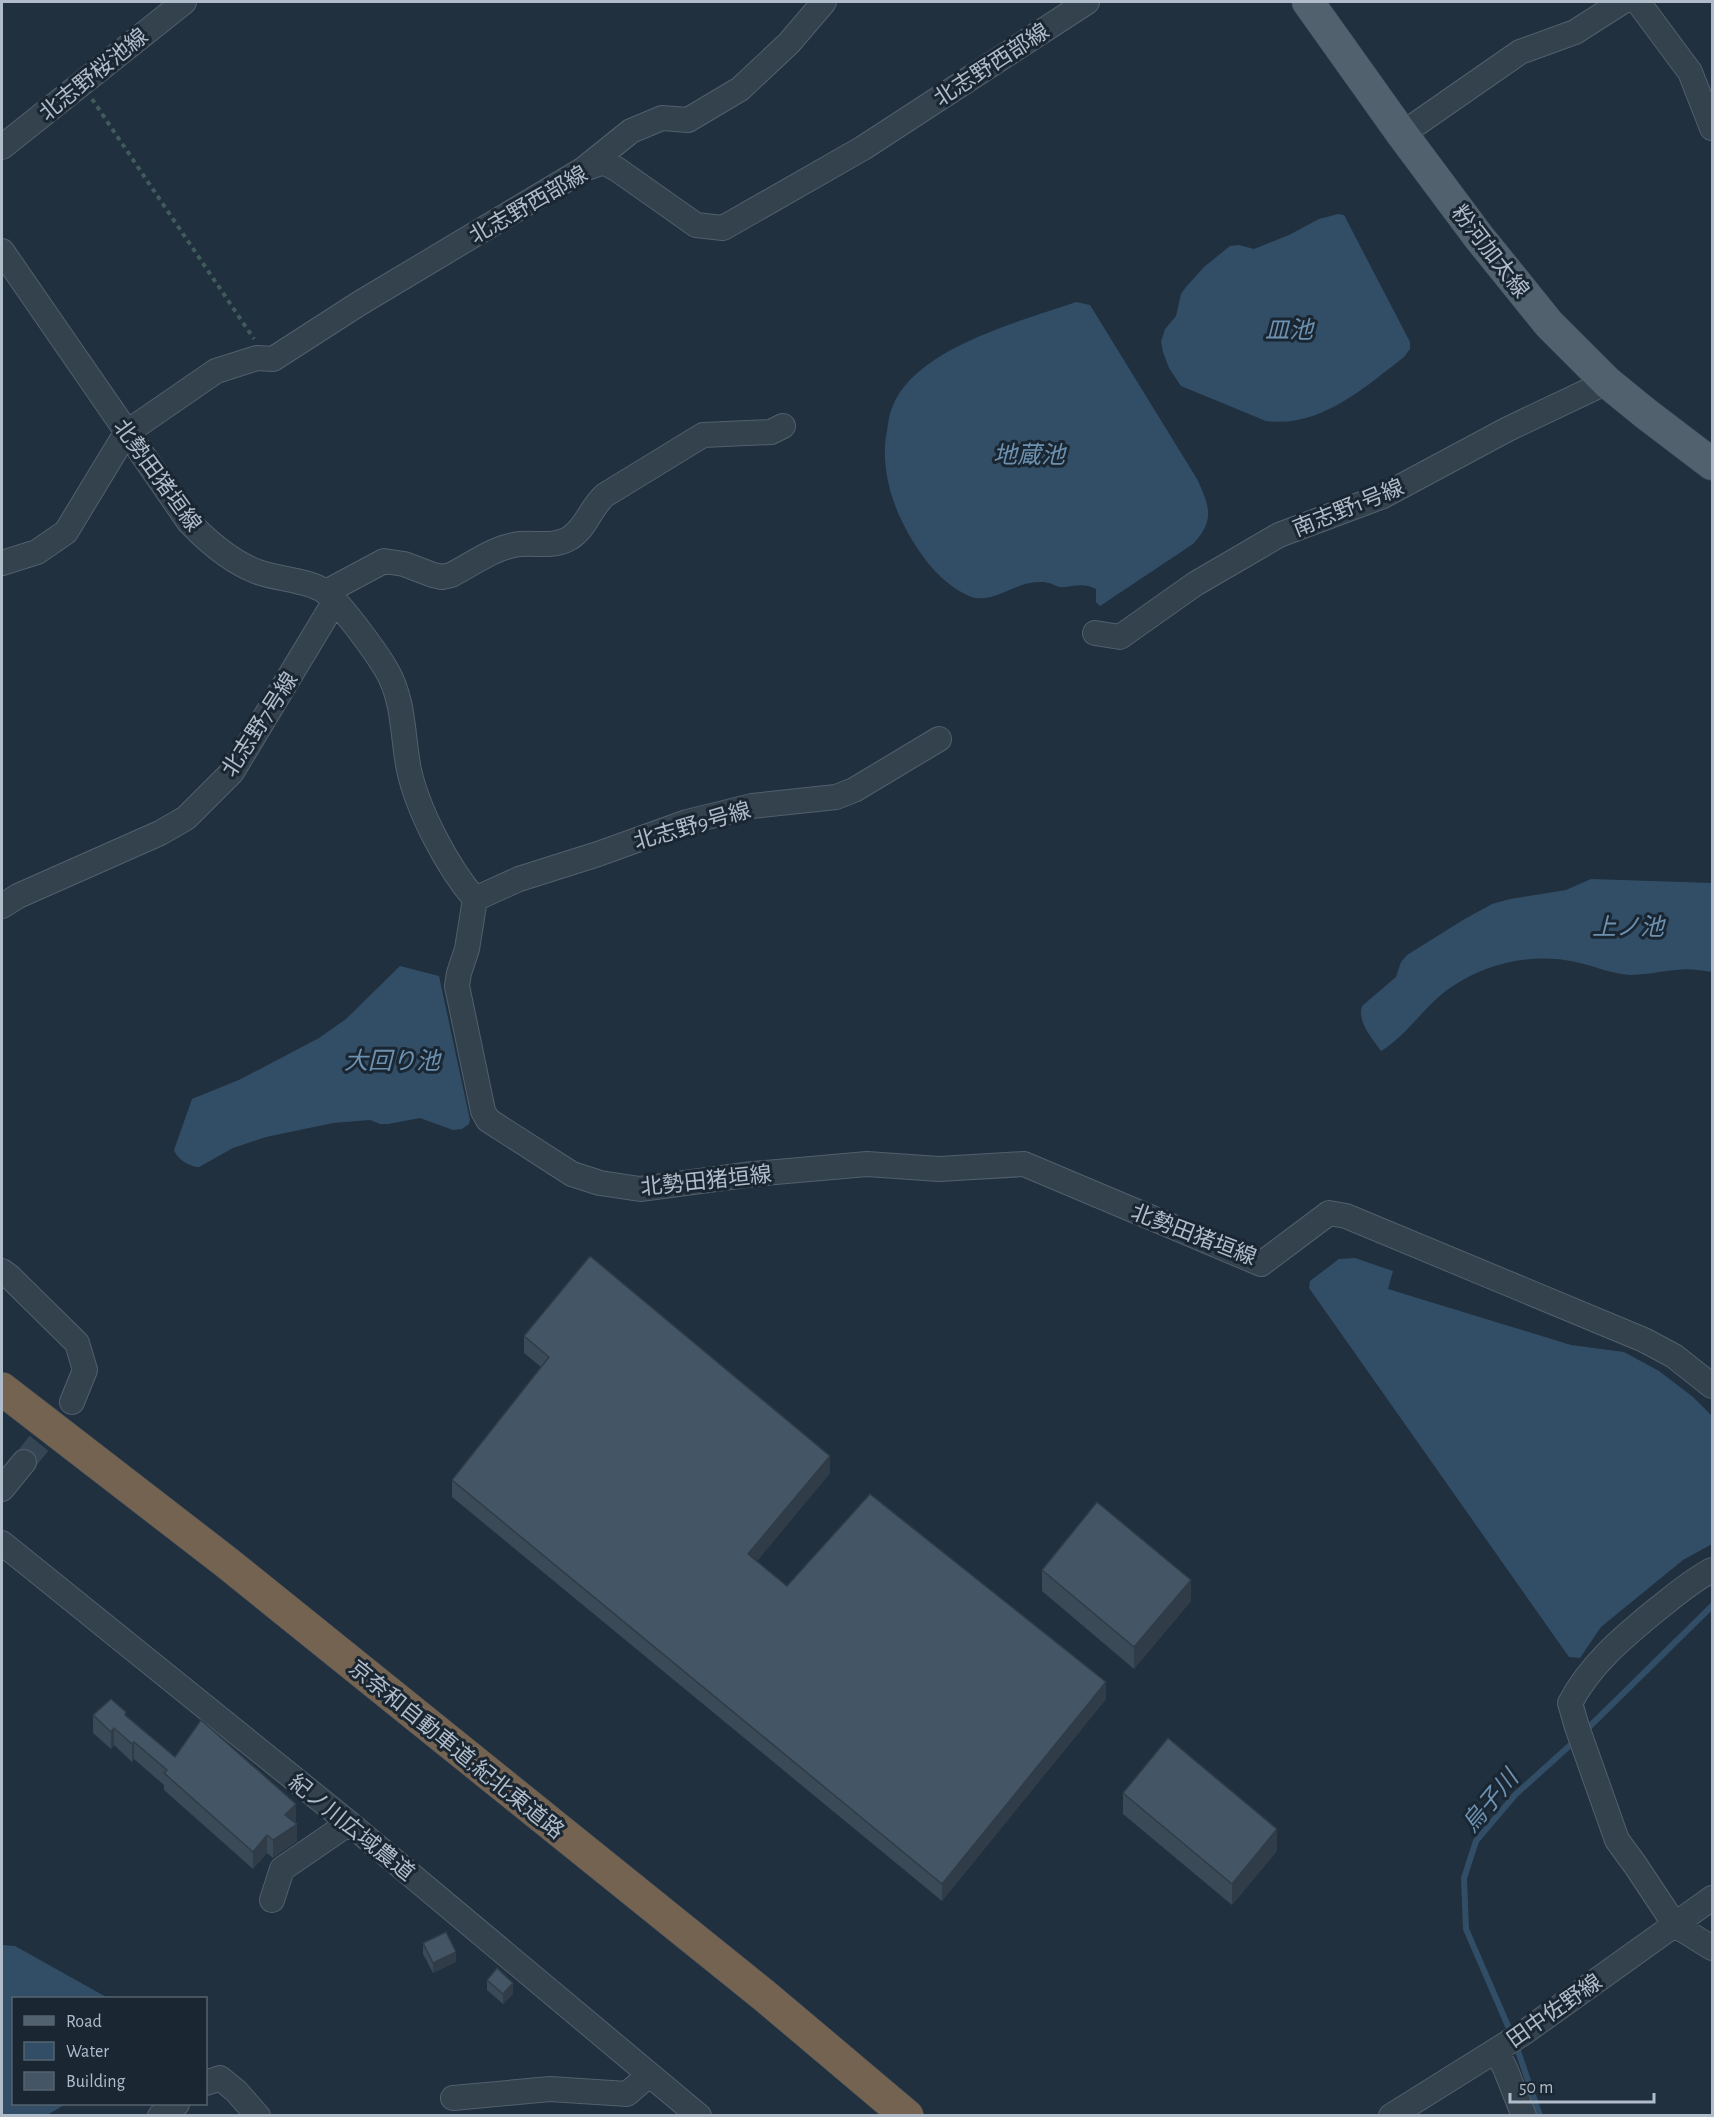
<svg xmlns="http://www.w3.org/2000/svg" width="1714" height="2117" font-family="'Alegreya Sans','Noto Sans JP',sans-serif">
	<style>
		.water { fill: #324e67 }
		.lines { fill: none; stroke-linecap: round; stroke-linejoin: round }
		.stream { stroke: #324e67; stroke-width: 6 }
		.minor-tunnel { stroke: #364553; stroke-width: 24; stroke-dasharray: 24 12; stroke-linecap: butt }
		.minor-casing { stroke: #535f6c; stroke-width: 26 }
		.major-casing { stroke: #3e4b57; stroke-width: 33 }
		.highway-casing { stroke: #404c59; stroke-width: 34 }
		.path { stroke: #405b5b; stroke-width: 4; stroke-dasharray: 4.5 4.5; stroke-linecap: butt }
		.minor { stroke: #34424e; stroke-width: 24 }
		.major { stroke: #52616e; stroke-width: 32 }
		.highway { stroke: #756351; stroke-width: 33 }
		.wall { fill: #3a4a57 }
		.shaded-wall { fill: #303c47 }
		.building { fill: #445665; stroke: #303c47; stroke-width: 1.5 }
		.labels { text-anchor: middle; stroke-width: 6; stroke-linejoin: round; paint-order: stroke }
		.street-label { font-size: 22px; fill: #b0bcc9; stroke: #1a2733 }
		.water-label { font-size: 24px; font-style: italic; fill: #6d91b0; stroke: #1a2733 }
	</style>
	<rect width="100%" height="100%" fill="#20303e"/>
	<path class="water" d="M1338,214L1344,215L1410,342V349L1404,357C1364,388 1320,428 1266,421L1181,386L1169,368L1163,352L1161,342L1165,329L1176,316L1181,294L1186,287L1204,267L1230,246L1239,245L1254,249L1289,235L1319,219Z
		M1076,302L1090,305L1197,479C1210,507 1215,520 1193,544L1100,606L1096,602V589C1084,583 1077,586 1065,587C1059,588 1057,586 1052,584C1044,581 1034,582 1025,584C1008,589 987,604 969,596C937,582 913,546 899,515C888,490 881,458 887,431C888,423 889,415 892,408C913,348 1022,321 1076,302Z
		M1591,879L1712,883V972C1701,970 1688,968 1676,970C1661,971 1645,975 1630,975C1612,974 1594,966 1576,962C1534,953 1489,962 1453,986C1426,1003 1409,1034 1381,1051C1372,1038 1357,1022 1362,1006L1396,977L1401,962L1407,955L1463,920L1492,904L1510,899L1566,890Z
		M400,966L439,976L470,1120L469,1124L462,1129L453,1130L420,1118L388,1124H380L370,1120L333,1123L266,1137L233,1148L199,1167C190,1167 177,1159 174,1150L192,1099L241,1079L319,1038L346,1019Z
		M1355,1258L1393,1271L1388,1289L1571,1345L1624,1352L1659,1371L1693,1397L1712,1416V1544L1683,1560L1601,1627L1580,1658L1569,1657L1309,1288L1310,1281L1339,1259Z
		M2,1945L15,1946L108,1998H14V2104H66L47,2115H2Z"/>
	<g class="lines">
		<path class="stream" d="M1584,1732L1712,1606
			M1511,2033L1466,1929L1464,1878L1476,1841L1515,1795L1577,1739
			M1516,2045L1540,2116"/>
		<path class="minor-tunnel" d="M24,1462L72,1402"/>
		<defs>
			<path id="minor" d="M1638,2L1690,72L1712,128
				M1402,134L1520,52L1575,32L1622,2
				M2,147L184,2
				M585,168L631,131L662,118L688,120L740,89L789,43L824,2
				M2,251L189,522C209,543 231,562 258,572C277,579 308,580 324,591C339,601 376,652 386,669C405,701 402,736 409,770C418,811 448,868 475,899L467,949L459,973L457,986L483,1111L488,1120L572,1174L600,1183L640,1189L753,1174L867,1164L939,1169L1024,1164L1261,1264L1329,1213L1346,1216L1644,1340L1674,1356L1712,1386
				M2,563L37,552L66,532L126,433L216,371L257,358L273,359L360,303L584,169L604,162L618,170L696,225L723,228L863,148L1087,2
				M326,592L384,561L404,564L433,575L442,577L451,575C471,565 492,549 514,545C533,541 552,549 570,538C587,527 590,508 605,495L703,435L771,432L783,426
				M1095,633L1120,637L1195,584L1279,535L1383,496L1508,429L1607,382
				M475,899L519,879L598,854L687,822L752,806L836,797L854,790L939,739
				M2,906L18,896L160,833L186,818L232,772L335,601
				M2,1271L10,1277L77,1343L85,1370L72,1402
				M2,1489L24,1462
				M2,1543L349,1823L699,2116
				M1712,1570C1691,1581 1674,1596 1655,1611C1622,1638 1590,1665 1570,1703L1577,1727L1617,1840L1636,1866L1675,1925L1712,1948
				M272,1900L282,1869L349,1823
				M1496,2051L1505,2068L1524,2116
				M206,2083L220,2078L236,2091L258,2116
				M453,2098L550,2089L627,2094L649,2075
				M160,2116L177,2104
				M1391,2116L1522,2034L1712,1898"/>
			<path id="major" d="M1308,2L1402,134L1478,236L1549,324L1607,382L1645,413L1712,464"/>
			<path id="highway" d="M2,1389L226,1562L766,1997L907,2116"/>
		</defs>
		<use href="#minor" class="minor-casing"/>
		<use href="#major" class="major-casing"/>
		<use href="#highway" class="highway-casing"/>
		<path class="path" d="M92,99L254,339"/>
		<use href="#minor" class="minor"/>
		<use href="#major" class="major"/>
		<use href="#highway" class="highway"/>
	</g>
	<path class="wall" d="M524,1336L830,1473L757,1561L787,1586L1106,1699L942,1901L452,1497V1480L541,1367L524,1353Z
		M1042,1570L1191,1601L1134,1669L1042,1591Z
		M93,1715L126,1716L175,1757L296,1821L295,1822L297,1841L273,1858L267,1853L253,1869L164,1790V1785L134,1759L132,1762L114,1745L111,1749L93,1733Z
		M1123,1793L1277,1851L1232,1905L1123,1814Z
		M423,1943L456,1962L433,1973L423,1954Z
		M487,1980L513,1994L503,2004L487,1990Z"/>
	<path class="shaded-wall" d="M830,1456V1473L748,1572V1554Z
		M1191,1580V1601L1134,1669V1647Z
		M1106,1682V1699L942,1901V1884Z
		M114,1728V1745L111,1749V1732Z
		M134,1742V1759L132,1762V1744Z
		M296,1804V1821L287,1831L297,1824V1841L273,1858V1840L285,1815Z
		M1277,1829V1851L1232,1905V1884Z
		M267,1835V1853L253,1869V1852Z
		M456,1952V1962L433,1973V1963Z
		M513,1983V1994L503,2004V1994Z"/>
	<path class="building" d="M590,1256L830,1456L748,1554L787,1586L870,1494L1106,1682L942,1884L452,1480L549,1357L524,1336Z
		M1097,1502L1191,1580L1134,1647L1042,1570Z
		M111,1699L126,1712L125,1715L175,1757L201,1720L296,1804L285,1815L297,1824L273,1840L267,1835L253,1852L164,1773L167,1770L134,1742L132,1744L114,1728L111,1732L93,1715Z
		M1168,1738L1277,1829L1232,1884L1123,1793Z
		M446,1932L456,1952L433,1963L423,1943Z
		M497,1968L513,1983L503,1994L487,1980Z"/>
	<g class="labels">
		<g class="street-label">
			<text transform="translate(991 64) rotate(-33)" y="8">北志野西部線</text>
			<text transform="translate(93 74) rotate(-39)" y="8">北志野桜池線</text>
			<text transform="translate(528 204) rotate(-30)" y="8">北志野西部線</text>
			<text transform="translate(1491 251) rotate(52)" y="8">粉河加太線</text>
			<text transform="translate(158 475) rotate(54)" y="8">北勢田猪垣線</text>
			<text transform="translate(1348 507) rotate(-22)" y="8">南志野1号線</text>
			<text transform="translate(259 724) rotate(-57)" y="8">北志野7号線</text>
			<text transform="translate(692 825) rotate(-16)" y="8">北志野9号線</text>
			<text transform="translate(706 1180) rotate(-6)" y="8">北勢田猪垣線</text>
			<text transform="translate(1194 1234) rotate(21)" y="8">北勢田猪垣線</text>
			<text transform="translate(457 1749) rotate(39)" y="8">京奈和自動車道;紀北東道路</text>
			<text transform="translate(352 1827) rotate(39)" y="8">紀ノ川広域農道</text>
			<text transform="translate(1554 2010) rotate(-35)" y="8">田中佐野線</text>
		</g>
		<g class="water-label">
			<text x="1289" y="338">皿池</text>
			<text x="1029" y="463">地蔵池</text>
			<text x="1628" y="935">上ノ池</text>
			<text x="392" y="1069">大回り池</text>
			<text transform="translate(1490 1801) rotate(-50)" y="8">烏子川</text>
		</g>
	</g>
	<rect width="1714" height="2117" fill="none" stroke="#b0bcc9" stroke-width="6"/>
	<rect x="12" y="1997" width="195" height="108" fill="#1a2733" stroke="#56636f" stroke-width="1.5"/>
	<rect x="24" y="2016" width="30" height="9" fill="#52616e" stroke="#56636f" stroke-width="1.5"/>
	<text x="66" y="2027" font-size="18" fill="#b0bcc9">Road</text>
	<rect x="24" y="2042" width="30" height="18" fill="#324e67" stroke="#56636f" stroke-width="1.5"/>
	<text x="66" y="2057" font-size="18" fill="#b0bcc9">Water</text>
	<rect x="24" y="2072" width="30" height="18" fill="#445665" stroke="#56636f" stroke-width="1.5"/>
	<text x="66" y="2087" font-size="18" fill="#b0bcc9">Building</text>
	<path d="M1510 2093v9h144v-9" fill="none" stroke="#b0bcc9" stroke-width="3"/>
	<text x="1519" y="2093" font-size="18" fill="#b0bcc9" stroke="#1a2733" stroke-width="4.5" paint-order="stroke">50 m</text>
</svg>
